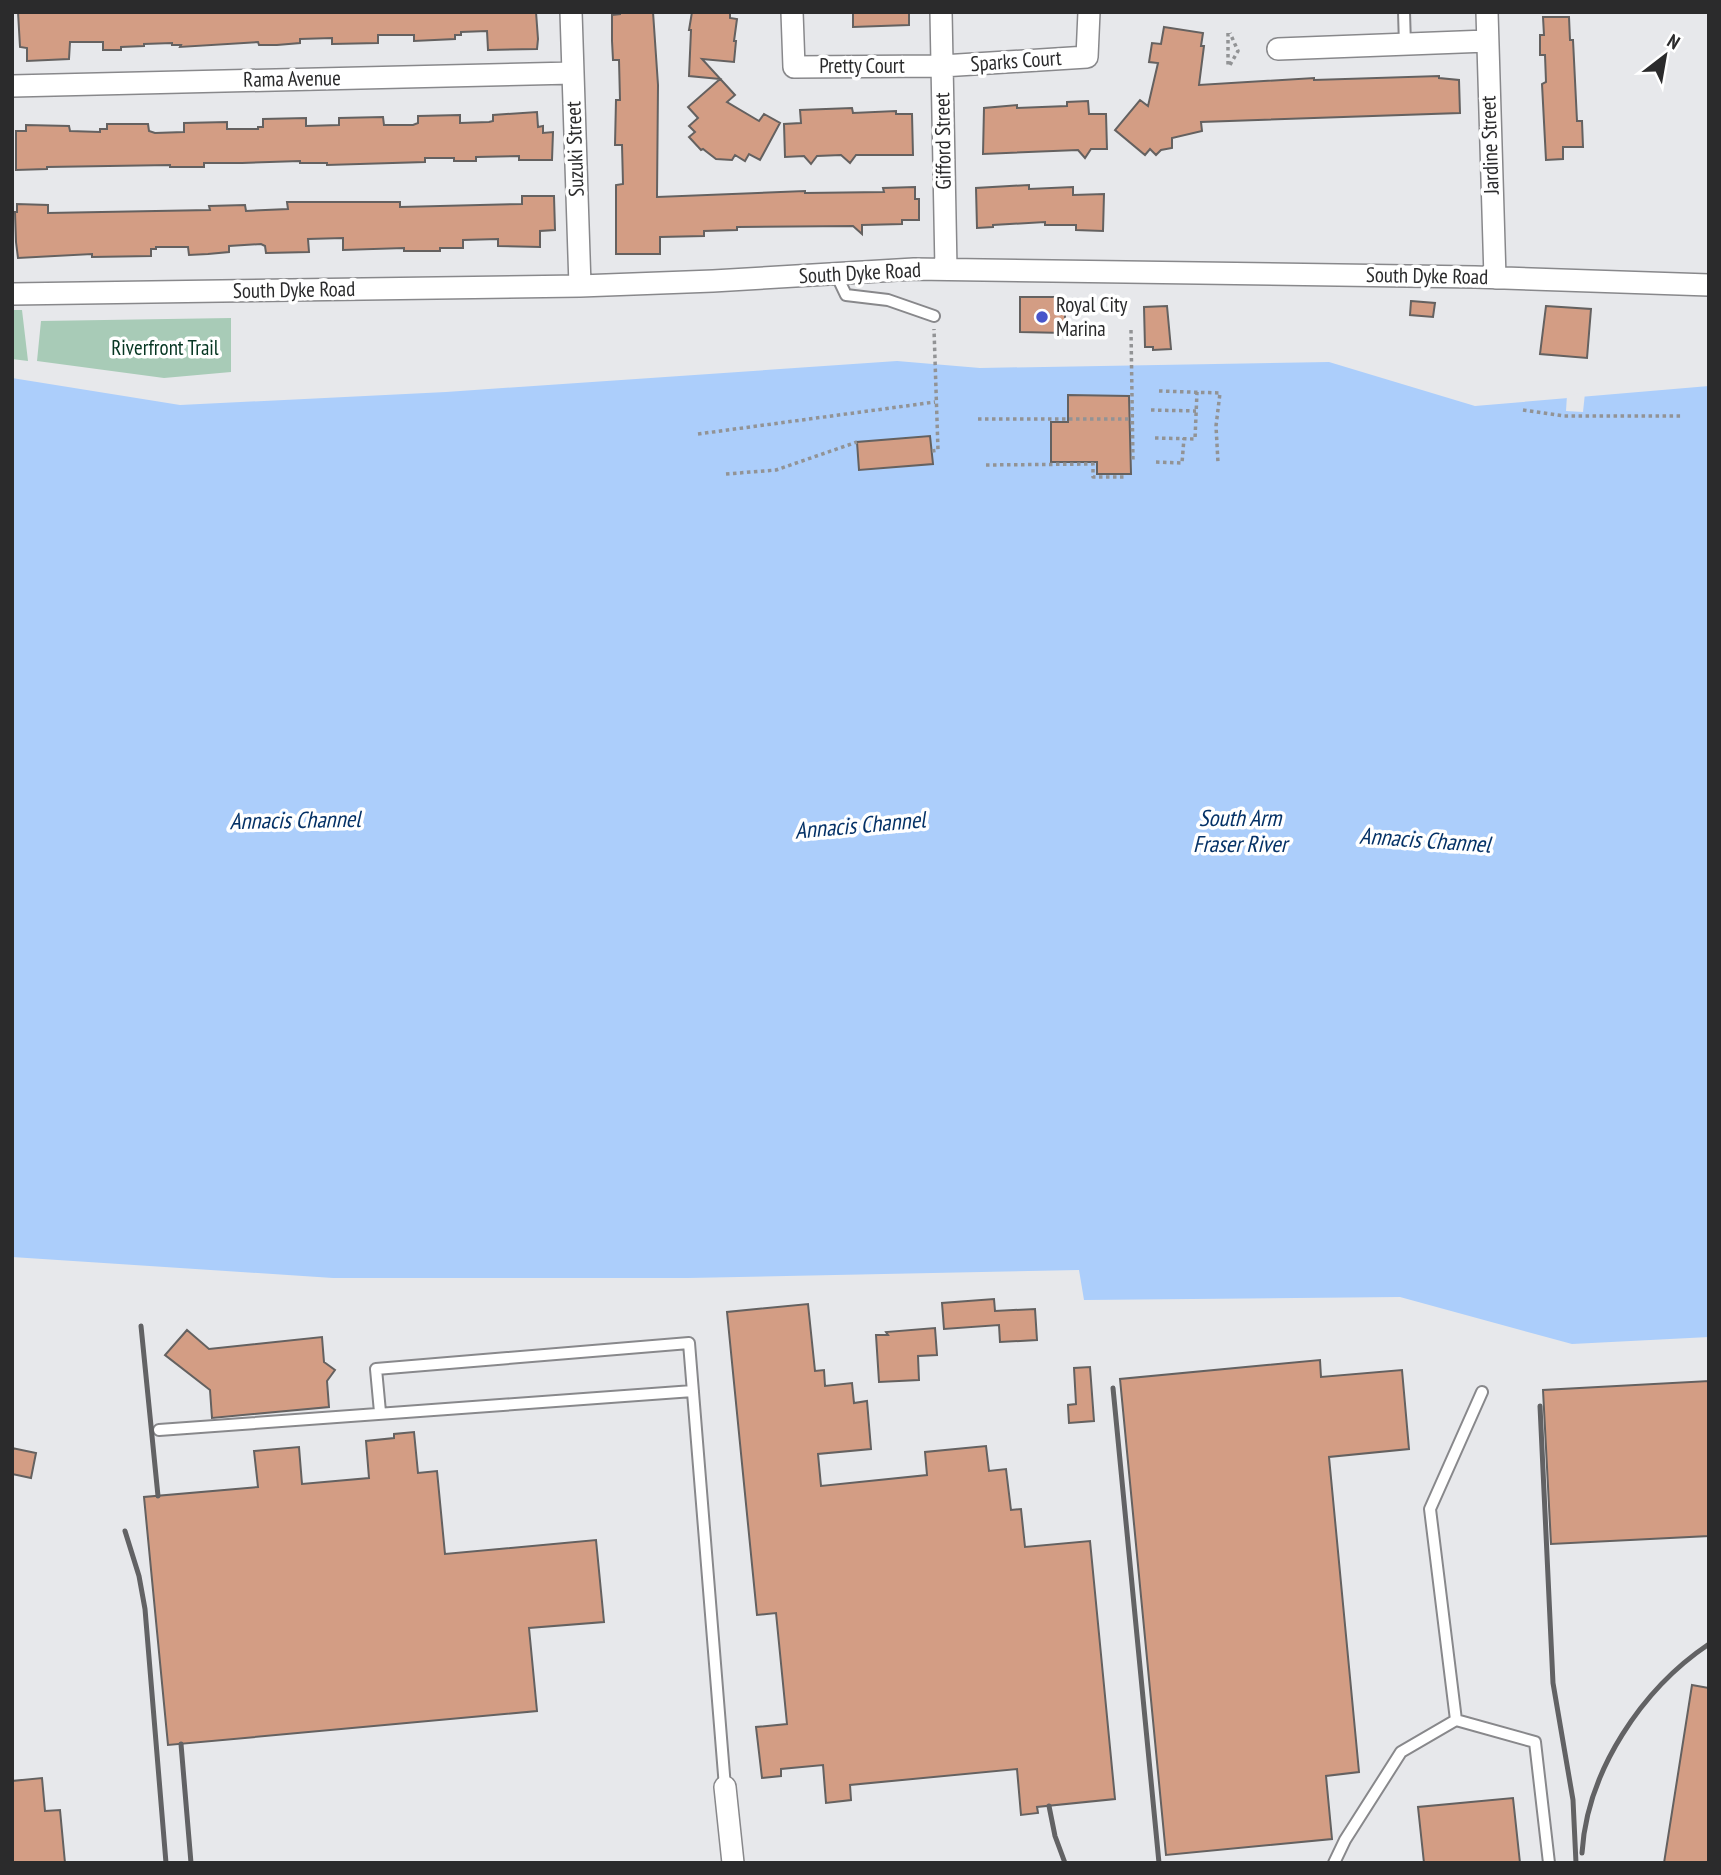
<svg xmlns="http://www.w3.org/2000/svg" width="1721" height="1875" font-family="'PT Sans Narrow',sans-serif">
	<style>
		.green { fill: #a8cbb7 }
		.water { fill: #accefb }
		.pier { fill: #e7e8eb }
		.building { fill: #d39d84; stroke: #646160; stroke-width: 2 }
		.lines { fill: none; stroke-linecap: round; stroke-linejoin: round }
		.lane-casing { stroke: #88888b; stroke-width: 14 }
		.street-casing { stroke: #88888b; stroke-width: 24 }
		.path { stroke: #929395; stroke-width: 3.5; stroke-dasharray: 3.5 3.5; stroke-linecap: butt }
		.lane { stroke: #fff; stroke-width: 10 }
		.street { stroke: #fff; stroke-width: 21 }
		.rail { stroke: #626264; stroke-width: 5 }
		.poi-dot { fill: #4855ca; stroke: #fff; stroke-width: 2.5 }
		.labels { text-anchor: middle; stroke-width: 7; stroke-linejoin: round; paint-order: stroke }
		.street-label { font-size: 21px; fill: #2b2b2c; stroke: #fff }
		.poi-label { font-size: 21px; fill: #2b2b2c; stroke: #fff; text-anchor: start }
		.park-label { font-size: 21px; fill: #063622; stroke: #fff }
		.water-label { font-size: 23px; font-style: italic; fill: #053267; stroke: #fff }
	</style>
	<rect width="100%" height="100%" fill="#e7e8eb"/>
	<path class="green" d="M12,310H22L28,361L12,359Z
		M231,318V372L164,378L37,361L41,321Z"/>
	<path class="water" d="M897,361L980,368L1329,362L1475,406L1709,386V1337L1572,1344L1400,1297L1084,1300L1079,1270L688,1278H333L12,1257V378L180,405L446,392Z"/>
	<path class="pier" d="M1585,393L1583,412L1566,411L1567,395Z"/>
	<path class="building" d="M18,12H536L538,39L537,49L488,50L487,31L461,32V35H455V39L414,41V35H378V43L332,44V38L300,39V43L277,45H259L258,42L180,47L181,45H172V43L144,44V46L121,47V50H103V42H70L69,59L27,61V48L20,47Z
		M620,12H653L658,85L657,197L805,191V193L884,192L883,188L915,187V199H919V220H902V224L862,225V234L853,226L737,227V230L704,231V236L660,237V254H616V185L623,184L622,145H615L616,100H620L619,60H613L612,41V15L620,14Z
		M692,12H730V18L737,19L734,41H736L734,62L702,59L735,95L727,102L759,121L764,114L780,123L760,160L749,154L745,161L735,155L732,160L716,159L703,149L701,150L689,137L695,132L689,126L698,118L688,107L720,79L689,76L691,30H689Z
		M853,12H909V25L853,27Z
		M1543,17H1569L1570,40H1573L1577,121H1582L1583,147H1563V159L1546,160L1542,84L1546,82L1545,55H1540V35H1544Z
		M1164,27L1203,33L1201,46H1204L1199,85L1314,78V80L1439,76V78L1459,80L1460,113L1201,122L1202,131L1172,138V148L1161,150L1156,155L1150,149L1145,155L1115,130L1140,100L1148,106L1158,63L1149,62L1152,43L1161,44Z
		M1088,101L1089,114H1106L1107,149H1091L1085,158L1078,150L983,154L984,108L1017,105V108L1067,106V102Z
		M852,108L853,113L896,111V114H912L913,155H856L850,163L841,155L817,156L811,164L804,156L785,157L784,124L801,123L800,110Z
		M537,112L538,127L543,126V133L553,132L552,160H519V156L476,157V161H454V158H425V162L327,165V163H300V161L242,163H204V167H170V165L47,167V169L16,170V131H26V125L69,126L70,131L100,132V129H107V124H148L149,131L155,133L184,132V123L227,122V129H258V127H263V119L306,118V126L339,125V118L383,117L384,125H413L418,123V116L460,115V123L489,122L493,121V115Z
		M1029,185V189L1073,187V195L1104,194L1103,231L1076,230V225H1045V222L993,225V227L977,228L976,188Z
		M522,196H554L555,230L540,231V247L498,246V239L463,240V248H440V251H404V248L343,250V238L308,239L309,252L266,253L265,246L261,244L229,246V252L208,254L189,255L188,247H156V249H151V256L92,257V254L18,258L16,242L15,212H17V204L48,205V213L210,210L209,206L245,205L246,211L288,209L287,202H400V207L522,204Z
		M1020,297H1056V302H1065V333L1020,332Z
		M1411,301L1435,303L1433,317L1410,315Z
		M1167,306L1171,349L1153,350V347H1145L1144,307Z
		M1546,306L1591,309L1587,358L1540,354Z
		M1068,395L1129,396L1131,474H1097V462H1051V422H1068Z
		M930,436L933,464L859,470L857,442Z
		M994,1299L995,1311L1035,1309L1037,1340L1000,1342L999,1325L944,1329L942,1303Z
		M808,1304L815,1371L824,1370L825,1386L852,1383L854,1403L867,1401L871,1449L818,1454L821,1486L927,1475L925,1452L986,1446L989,1471L1006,1469L1011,1510L1021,1509L1025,1547L1090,1541L1115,1799L1037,1807L1038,1813L1021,1815L1017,1769L850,1785L851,1800L826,1803L823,1765L781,1769V1776L762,1778L756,1727L787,1724L776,1613L757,1615L727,1312Z
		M935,1328L937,1355L918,1356L919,1380L879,1382L876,1335H888L886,1332Z
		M187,1330L209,1349L322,1337L324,1362L335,1370L327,1381L329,1407L212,1418L210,1390L165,1355Z
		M1320,1360L1321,1377L1402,1370L1409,1449L1329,1457L1359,1772L1326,1776L1332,1839L1166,1855L1120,1379Z
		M1090,1367L1094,1421L1069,1423L1068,1405L1076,1404L1074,1368Z
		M1709,1381V1536L1551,1544L1543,1390Z
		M414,1432L418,1473L437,1471L445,1554L596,1540L604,1622L529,1628L537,1711L168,1745L144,1497L258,1487L254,1451L299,1447L302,1484L369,1478L366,1441L394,1438V1434Z
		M12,1448L36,1453L31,1478L12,1474Z
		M1692,1685L1709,1688V1863H1664Z
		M42,1778L45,1811L60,1810L65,1863H12V1781Z
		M1513,1798L1520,1863H1424L1418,1807Z"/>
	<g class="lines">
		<defs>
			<path id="lane" d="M1404,12L1405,45
				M836,274L846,295L888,300L934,316
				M1482,1392L1430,1509L1456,1720L1535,1742L1549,1863
				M380,1412L376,1369L689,1343L725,1787
				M159,1430L693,1391
				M1334,1863L1345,1840L1401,1752L1456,1720"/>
			<path id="street" d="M571,12L580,286
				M792,12L794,67L942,66L1087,57L1089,12
				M941,12L946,269
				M1487,12L1495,278
				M1278,49L1487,41
				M12,86L573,73
				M12,294L580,286L713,281L914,269L1475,277L1709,285
				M725,1787L733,1863"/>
		</defs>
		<use href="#lane" class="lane-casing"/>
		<use href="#street" class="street-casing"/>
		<path class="path" d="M1228,33V65
			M1230,65L1238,51L1230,33
			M1131,330L1133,462
			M1159,391L1220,393L1216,426L1218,463
			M1151,410L1196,411
			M1523,410L1564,416H1682
			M978,419H1132
			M698,434L935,402
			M1155,438L1195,439L1197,392
			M932,451L938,450L934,329
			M1156,462L1182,463L1184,438
			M986,465L1093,464V477H1125
			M726,474L776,470L857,442"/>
		<use href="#lane" class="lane"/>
		<use href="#street" class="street"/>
		<path class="rail" d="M141,1326L158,1496
			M1113,1388L1159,1863
			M1540,1406L1553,1683L1573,1800L1576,1863
			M125,1531L139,1576L145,1609L166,1863
			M181,1744L191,1863
			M1049,1806L1055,1836L1065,1863
			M1582,1853C1587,1771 1642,1689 1709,1644"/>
	</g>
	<circle class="poi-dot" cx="1042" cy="317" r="7"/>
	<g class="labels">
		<g class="street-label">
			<text transform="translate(1016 61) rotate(-4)" y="7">Sparks Court</text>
			<text x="862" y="73">Pretty Court</text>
			<text transform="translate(292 79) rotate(-1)" y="7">Rama Avenue</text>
			<text transform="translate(943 141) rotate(-91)" y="7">Gifford Street</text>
			<text transform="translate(1490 145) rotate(-92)" y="7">Jardine Street</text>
			<text transform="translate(575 149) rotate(-92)" y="7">Suzuki Street</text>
			<text transform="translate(860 273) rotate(-3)" y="7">South Dyke Road</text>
			<text transform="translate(1427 276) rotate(1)" y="7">South Dyke Road</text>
			<text transform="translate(294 290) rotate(-1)" y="7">South Dyke Road</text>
		</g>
		<g class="poi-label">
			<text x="1056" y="312">Royal City<tspan x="1056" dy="24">Marina</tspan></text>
		</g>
		<g class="park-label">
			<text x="165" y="355">Riverfront Trail</text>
		</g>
		<g class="water-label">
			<text x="1240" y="826">South Arm<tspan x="1240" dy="26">Fraser River</tspan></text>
			<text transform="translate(295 820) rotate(-1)" y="8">Annacis Channel</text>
			<text transform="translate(860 825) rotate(-5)" y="8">Annacis Channel</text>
			<text transform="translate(1425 840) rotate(4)" y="8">Annacis Channel</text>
		</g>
	</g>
	<rect width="1721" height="1875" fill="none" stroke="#2b2b2c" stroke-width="28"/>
	<g transform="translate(1665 56) rotate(31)" stroke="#ffffff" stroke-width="5" paint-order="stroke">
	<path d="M0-5L12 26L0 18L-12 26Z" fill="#2b2b2c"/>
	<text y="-10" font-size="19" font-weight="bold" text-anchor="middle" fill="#2b2b2c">N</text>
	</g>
</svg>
